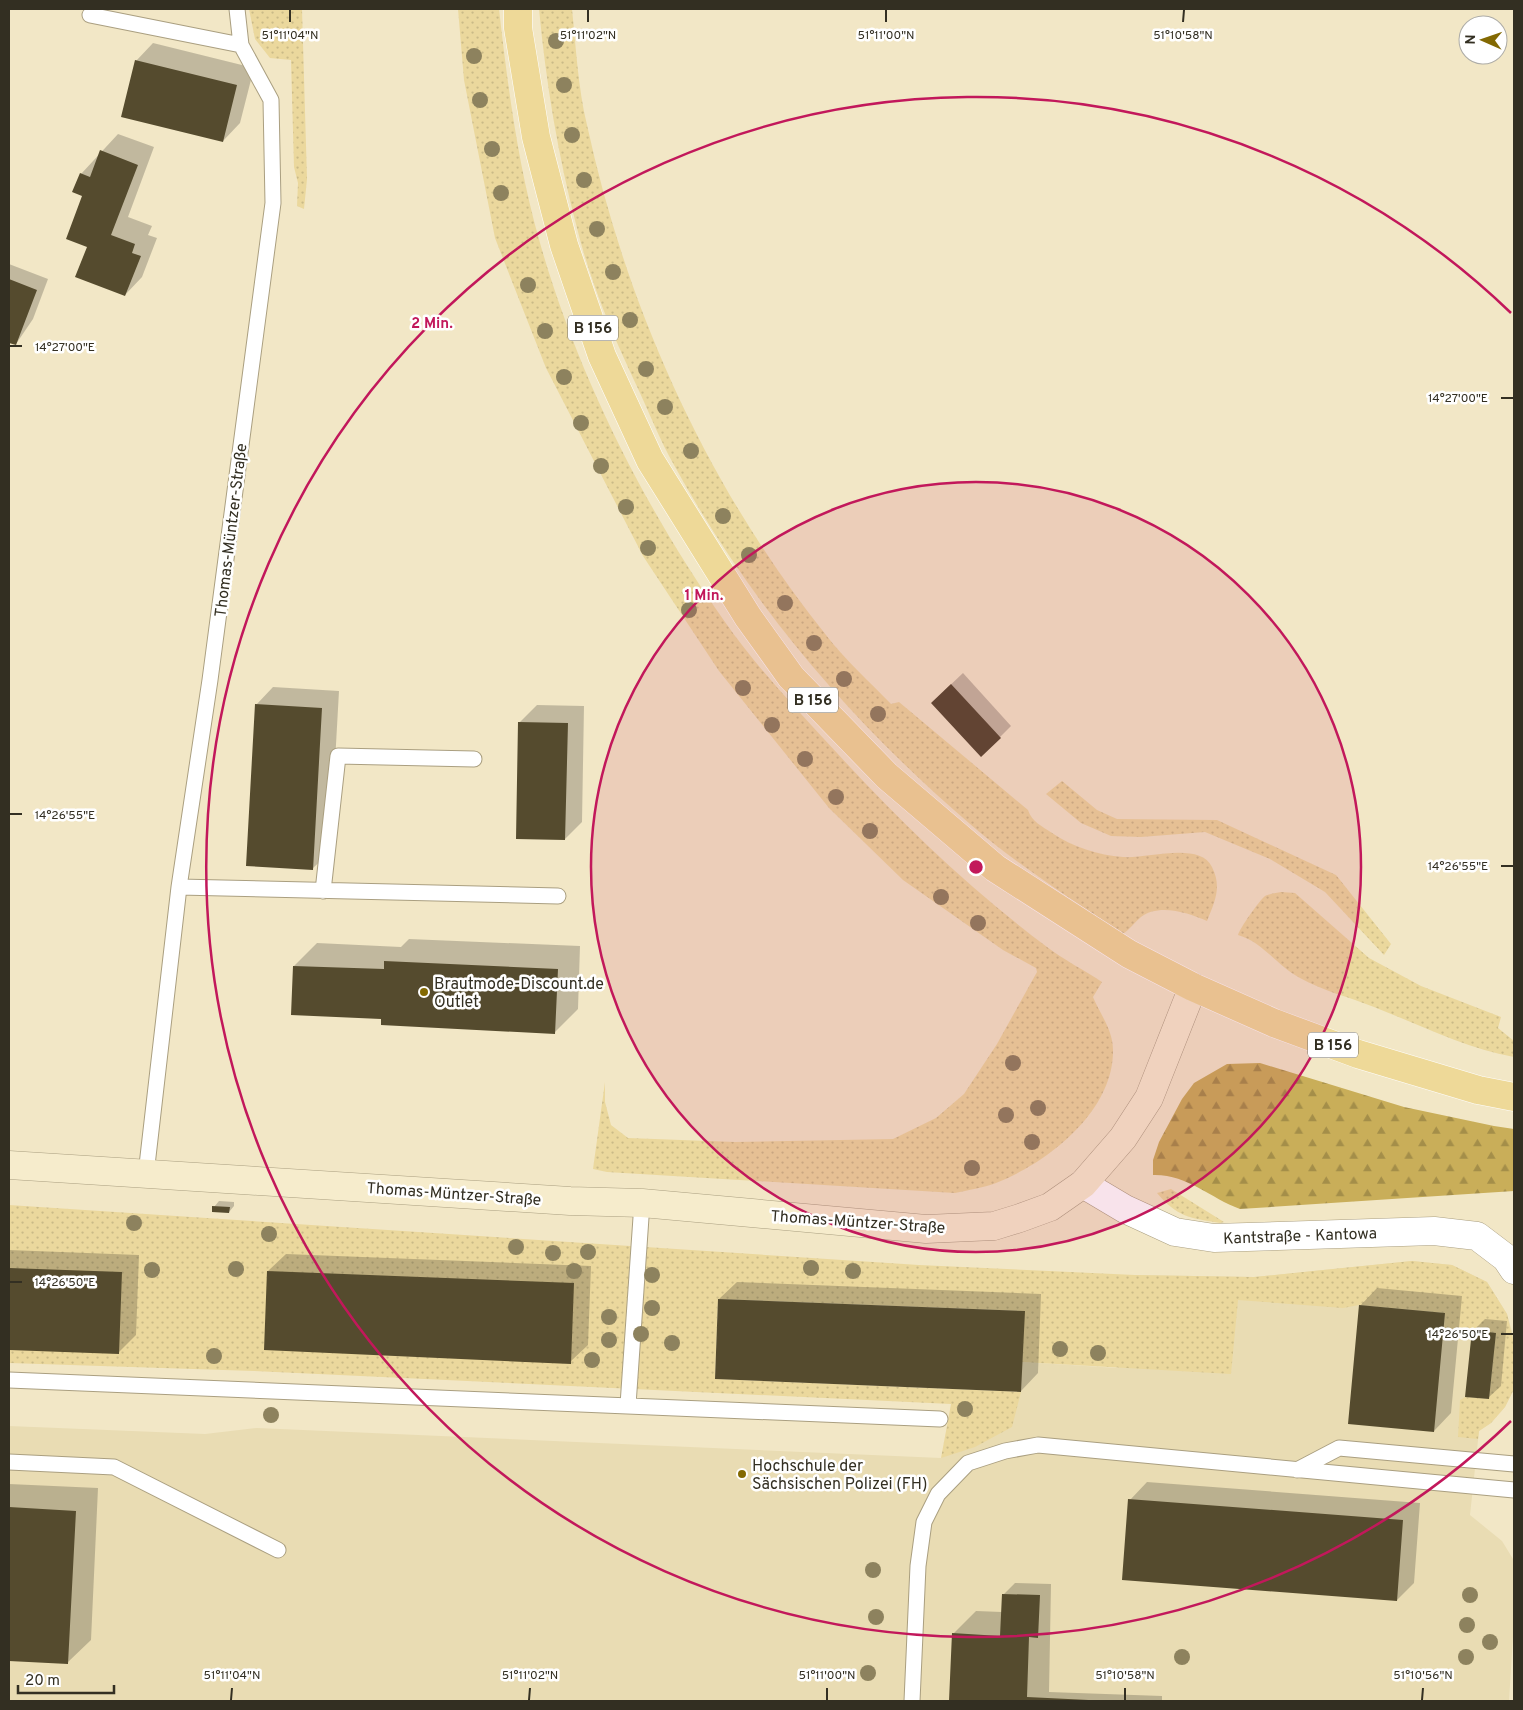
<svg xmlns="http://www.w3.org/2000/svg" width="1523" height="1710" font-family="Overpass,sans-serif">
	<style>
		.built { fill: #e9dcb3 }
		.grass { fill: url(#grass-dots) }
		.forest { fill: url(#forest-firs) }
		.shadow { fill: #0003 }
		.building { fill: #554b2e }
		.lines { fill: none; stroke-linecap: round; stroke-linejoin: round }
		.lane-casing { stroke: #aa9f80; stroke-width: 17 }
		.street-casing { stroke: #aa9f80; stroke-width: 29 }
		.secondary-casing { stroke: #aa9f80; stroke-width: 29 }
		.primary-casing { stroke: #fff; stroke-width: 29 }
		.lane { stroke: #fff; stroke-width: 15 }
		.street { stroke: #fff; stroke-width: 28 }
		.secondary { stroke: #f6eccc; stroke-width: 28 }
		.primary { stroke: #eed998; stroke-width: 28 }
		.tree { fill: #8d825e }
		.ticks { fill: none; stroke: #332f22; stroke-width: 2 }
		.ring { fill: none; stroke: #c2185b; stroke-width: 2.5 }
		.poi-dot { fill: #836902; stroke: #fff; stroke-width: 2 }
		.labels { text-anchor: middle; stroke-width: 5; stroke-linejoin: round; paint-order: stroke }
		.shield { fill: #fff; stroke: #706d64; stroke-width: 1 }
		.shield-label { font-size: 15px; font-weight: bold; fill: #332f22 }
		.street-label { font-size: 16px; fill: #332f22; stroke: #fff }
		.poi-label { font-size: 16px; fill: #332f22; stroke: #fff; text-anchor: start }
		.ticks-label { font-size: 12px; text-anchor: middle; fill: #332f22; stroke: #fff; stroke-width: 5; stroke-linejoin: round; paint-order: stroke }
		.centre { fill: #c2185b; stroke: #fff; stroke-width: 2.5 }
		.ring-label { font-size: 15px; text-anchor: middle; font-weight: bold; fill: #c2185b; stroke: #fff; stroke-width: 5; stroke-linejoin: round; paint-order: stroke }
	</style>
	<defs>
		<pattern id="grass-dots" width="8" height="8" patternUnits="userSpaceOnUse" patternTransform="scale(1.25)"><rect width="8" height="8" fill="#ebd89d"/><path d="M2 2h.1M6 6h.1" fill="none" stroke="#caba87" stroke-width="1.8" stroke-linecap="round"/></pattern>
		<pattern id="forest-firs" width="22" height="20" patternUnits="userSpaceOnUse" patternTransform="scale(1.25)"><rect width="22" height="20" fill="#c9ae59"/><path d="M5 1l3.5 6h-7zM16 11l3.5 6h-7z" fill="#a48e49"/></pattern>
	</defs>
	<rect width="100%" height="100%" fill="#f2e7c6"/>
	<path class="built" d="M1412,1261L1452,1265L1487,1282L1507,1314L1513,1335L1514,1389L1505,1407L1491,1423L1479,1431L1470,1515L1502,1541L1513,1559L1514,1620L1509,1701H9V1426L205,1434L257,1428L941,1458L966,1433L985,1391L1021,1392L1022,1362L1118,1368L1135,1275L1254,1277Z"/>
	<path class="grass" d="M249,9H302L307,179L304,209L297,206L298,183L294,167L291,60L270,58L255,39Z
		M458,9H499C508,88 518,166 540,243C578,376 645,509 725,622C758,669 798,711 837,753C901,823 971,890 1047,947C1064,960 1084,970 1102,982L1093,997C1100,1014 1113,1030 1113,1050C1114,1111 1048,1163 996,1183C983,1188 968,1190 955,1193L607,1172L593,1169L605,1082V1102L611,1125L628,1138L735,1142L893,1139L936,1118L964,1094L997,1044L1037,972L1036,968L1003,950L903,880L829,808L719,671L643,556L546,368L495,238L464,80Z
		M539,9H572C576,47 578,88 587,125C627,310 708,488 826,635C845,660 869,681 891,704L899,702L1028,810C1032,822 1042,826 1052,833C1073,847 1098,855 1123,857C1146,859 1200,841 1212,867C1222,887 1215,901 1207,921C1189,913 1159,903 1141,917C1135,922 1130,929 1123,934C1073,900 1016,864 970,824C850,721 751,605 674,465C661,442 651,417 640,393C615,340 591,285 577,228C558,156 546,83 539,9Z
		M1062,781L1097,810L1117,819L1217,820L1336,875L1391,944L1384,955L1325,892L1270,859L1205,832L1141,837L1111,836L1081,823L1046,794Z
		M1281,892L1295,893L1369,958L1421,986L1501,1017L1498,1028L1514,1041V1057C1465,1048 1420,1025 1374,1007C1349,997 1323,991 1300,978C1277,966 1263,942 1238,935C1240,928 1259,901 1265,896C1269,894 1276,893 1281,892Z
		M1171,1189L1224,1222L1220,1223C1190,1218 1177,1217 1157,1193Z
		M9,1205L919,1265L1135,1275L1254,1277L1412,1261L1452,1265L1487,1282L1507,1314L1514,1344V1389L1505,1407L1491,1423L1479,1431L1478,1439L1458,1437L1460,1400L1465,1397L1489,1399L1496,1333L1444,1328L1445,1313L1359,1305L1343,1308L1238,1300L1231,1374L1022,1362L1024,1311L718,1299L715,1379L1021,1392L1012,1427L975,1447L941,1458L951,1404L254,1371L9,1363Z"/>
	<path class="forest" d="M1260,1063L1404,1107L1494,1126L1514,1129V1191L1240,1209C1210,1198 1187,1174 1153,1175V1160L1159,1142L1182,1099L1194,1083L1227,1064Z"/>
	<path class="shadow" d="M153,43L254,68L240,123L223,141L136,61Z
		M118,134L154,147L128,217L152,226L148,235L157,238L142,277L125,295L88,246L81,174Z
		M9,264L48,279L33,319L16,344L9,341Z
		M963,673L1011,726L1000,737L944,691Z
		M273,687L339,691L330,852L312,869L256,705Z
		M537,705L584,706L582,822L565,839L519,723Z
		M409,939L580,946L578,1009L555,1032L382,1018L294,966L317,943L401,947Z
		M219,1201L234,1202V1206L229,1212L214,1207Z
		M9,1250L139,1255L136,1335L118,1353L9,1349Z
		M286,1254L591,1266L588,1345L570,1362L268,1271Z
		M737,1282L1041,1294L1038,1373L1021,1391L719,1299Z
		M1377,1288L1462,1296L1451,1413L1434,1431L1360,1306Z
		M1485,1319L1507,1321L1501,1386L1489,1397L1473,1331Z
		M1147,1482L1420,1503L1414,1583L1397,1600L1130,1500Z
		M9,1484L98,1488L91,1640L68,1662L9,1660Z
		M1015,1583L1051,1584L1049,1692L1162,1696V1701H951L953,1634L976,1611L1002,1612L1003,1595Z"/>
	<path class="building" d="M135,60L237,85L223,142L121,117Z
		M100,150L138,165L111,235L135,244L132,253L141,256L125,296L75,277L87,247L66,239L82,196L72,192L80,173L90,177Z
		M9,279L37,290L16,345L9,343Z
		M951,684L1001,738L981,757L931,703Z
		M255,704L322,708L313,870L246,866Z
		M518,722L568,723L565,840L516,839Z
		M384,961L558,969L555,1034L381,1025V1019L291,1015L293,966L384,969Z
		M212,1206L230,1207L229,1213L212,1212Z
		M9,1268L122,1272L119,1354L9,1350Z
		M267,1271L574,1283L571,1364L264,1350Z
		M718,1299L1025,1311L1021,1392L715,1379Z
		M1359,1305L1445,1313L1434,1432L1348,1424Z
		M1472,1330L1496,1333L1489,1399L1465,1397Z
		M1128,1499L1403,1520L1397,1601L1122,1580Z
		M9,1507L76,1511L68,1664L9,1661Z
		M1002,1594L1040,1595L1038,1638L1029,1637L1027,1697L1109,1701H949L952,1633L1000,1636Z"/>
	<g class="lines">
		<defs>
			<path id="lane" d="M237,9L241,45
				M90,15L241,45L271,100L273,203L210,680L179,887L146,1174
				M179,887L558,896
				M323,891L338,756L474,759
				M9,1380L940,1419
				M628,1405L642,1203
				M9,1462L114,1467L278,1550
				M1297,1470L1339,1448L1514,1464
				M912,1701L918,1566L924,1522L938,1494L968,1463L1005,1451L1038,1445L1514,1490"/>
			<path id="street" d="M1083,1184L1125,1209L1175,1232L1214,1238L1434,1231L1477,1236L1506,1258L1514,1270"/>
			<path id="secondary" d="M9,1165L570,1201L642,1203L926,1229L994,1226L1020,1218L1050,1207L1083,1184L1123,1138L1149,1098L1193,987"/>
			<path id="primary" d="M518,9V28L536,137L564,245L602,356L650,460L748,617L791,677L887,776L995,868L1129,954L1193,987L1274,1023L1358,1054L1478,1090L1514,1097"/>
		</defs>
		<use href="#lane" class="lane-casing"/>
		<use href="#street" class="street-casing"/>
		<use href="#secondary" class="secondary-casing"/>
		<use href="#primary" class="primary-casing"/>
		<use href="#lane" class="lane"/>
		<use href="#street" class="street"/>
		<use href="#secondary" class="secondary"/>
		<use href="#primary" class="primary"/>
	</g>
	<g class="tree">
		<circle cx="556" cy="41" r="8"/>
		<circle cx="474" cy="56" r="8"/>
		<circle cx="564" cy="85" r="8"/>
		<circle cx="480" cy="100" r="8"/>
		<circle cx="572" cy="135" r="8"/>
		<circle cx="492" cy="149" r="8"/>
		<circle cx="584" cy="180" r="8"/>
		<circle cx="501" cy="193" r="8"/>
		<circle cx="597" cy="229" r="8"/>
		<circle cx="613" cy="272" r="8"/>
		<circle cx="528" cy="285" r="8"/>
		<circle cx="630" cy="320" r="8"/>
		<circle cx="545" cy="331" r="8"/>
		<circle cx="646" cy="369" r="8"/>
		<circle cx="564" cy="377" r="8"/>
		<circle cx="665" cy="407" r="8"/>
		<circle cx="581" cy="423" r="8"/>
		<circle cx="691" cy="451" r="8"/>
		<circle cx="601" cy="466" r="8"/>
		<circle cx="626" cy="507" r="8"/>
		<circle cx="723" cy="516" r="8"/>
		<circle cx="648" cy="548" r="8"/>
		<circle cx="749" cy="555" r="8"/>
		<circle cx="785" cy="603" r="8"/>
		<circle cx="689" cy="610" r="8"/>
		<circle cx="814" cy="643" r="8"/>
		<circle cx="844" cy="679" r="8"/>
		<circle cx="743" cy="688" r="8"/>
		<circle cx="878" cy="714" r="8"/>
		<circle cx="772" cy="725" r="8"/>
		<circle cx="805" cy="759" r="8"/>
		<circle cx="836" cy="797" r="8"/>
		<circle cx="870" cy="831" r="8"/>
		<circle cx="941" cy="897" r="8"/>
		<circle cx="978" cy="923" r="8"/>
		<circle cx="1013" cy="1063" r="8"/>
		<circle cx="1038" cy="1108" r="8"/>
		<circle cx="1006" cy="1115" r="8"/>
		<circle cx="1032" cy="1142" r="8"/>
		<circle cx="972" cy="1168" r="8"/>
		<circle cx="134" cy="1223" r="8"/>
		<circle cx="269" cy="1234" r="8"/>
		<circle cx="516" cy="1247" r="8"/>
		<circle cx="588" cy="1252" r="8"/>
		<circle cx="553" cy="1253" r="8"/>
		<circle cx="811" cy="1268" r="8"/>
		<circle cx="236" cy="1269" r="8"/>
		<circle cx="152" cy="1270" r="8"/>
		<circle cx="574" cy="1271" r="8"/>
		<circle cx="853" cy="1271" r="8"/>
		<circle cx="652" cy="1275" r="8"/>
		<circle cx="652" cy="1308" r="8"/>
		<circle cx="609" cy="1317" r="8"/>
		<circle cx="641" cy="1334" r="8"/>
		<circle cx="609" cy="1340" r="8"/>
		<circle cx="672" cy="1343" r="8"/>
		<circle cx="1060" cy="1349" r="8"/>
		<circle cx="1098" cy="1353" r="8"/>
		<circle cx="214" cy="1356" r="8"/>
		<circle cx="592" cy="1360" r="8"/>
		<circle cx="965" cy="1409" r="8"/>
		<circle cx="271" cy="1415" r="8"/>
		<circle cx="873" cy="1570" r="8"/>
		<circle cx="1470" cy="1595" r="8"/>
		<circle cx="876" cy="1617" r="8"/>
		<circle cx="1467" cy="1625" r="8"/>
		<circle cx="1490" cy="1642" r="8"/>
		<circle cx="1182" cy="1657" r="8"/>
		<circle cx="1466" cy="1657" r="8"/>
		<circle cx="868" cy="1673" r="8"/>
	</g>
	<path class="ticks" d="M290,22V10M588,22V10M886,22V10M1183,22L1184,10M10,346H22M1501,398H1513M10,814H22M1501,866H1513M10,1282H22M1501,1334H1513M231,1700L232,1688M529,1700L530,1688M827,1700V1688M1125,1700V1688M1422,1700L1423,1688"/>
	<circle cx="976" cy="867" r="385" fill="#c2185b" fill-opacity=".12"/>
	<g class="ring">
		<circle cx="976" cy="867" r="385"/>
		<path d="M1511 1421A770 770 0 1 1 1511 313"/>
	</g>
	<g class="poi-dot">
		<circle cx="424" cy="992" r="5"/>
		<circle cx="742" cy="1474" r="5"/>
	</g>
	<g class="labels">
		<g class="shield">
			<rect x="568" y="315.5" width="50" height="25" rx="4"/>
			<rect x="788" y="687.5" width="50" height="25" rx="4"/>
			<rect x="1308" y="1032.5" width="50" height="25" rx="4"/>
		</g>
		<g class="shield-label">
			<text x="593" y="333">B 156</text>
			<text x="813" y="705">B 156</text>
			<text x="1333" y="1050">B 156</text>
		</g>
		<g class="street-label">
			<text transform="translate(230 530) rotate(-83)" y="6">Thomas-Müntzer-Straße</text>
			<text transform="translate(454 1193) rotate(4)" y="6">Thomas-Müntzer-Straße</text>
			<text transform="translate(858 1221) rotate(4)" y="6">Thomas-Müntzer-Straße</text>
			<text transform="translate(1300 1235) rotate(-2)" y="6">Kantstraße - Kantowa</text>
		</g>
		<g class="poi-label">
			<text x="434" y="989">Brautmode-Discount.de<tspan x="434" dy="18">Outlet</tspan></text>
			<text x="752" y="1471">Hochschule der<tspan x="752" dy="18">Sächsischen Polizei (FH)</tspan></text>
		</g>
	</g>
	<g class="ticks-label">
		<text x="290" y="39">51°11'04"N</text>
		<text x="588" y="39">51°11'02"N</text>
		<text x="886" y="39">51°11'00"N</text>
		<text x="1183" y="39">51°10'58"N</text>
		<text x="65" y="351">14°27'00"E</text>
		<text x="1458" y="402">14°27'00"E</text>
		<text x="65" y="819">14°26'55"E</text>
		<text x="1458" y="870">14°26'55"E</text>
		<text x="65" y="1286">14°26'50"E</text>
		<text x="1458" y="1338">14°26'50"E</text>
		<text x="232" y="1679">51°11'04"N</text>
		<text x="530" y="1679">51°11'02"N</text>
		<text x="827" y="1679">51°11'00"N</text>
		<text x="1125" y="1679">51°10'58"N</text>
		<text x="1423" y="1679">51°10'56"N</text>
	</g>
	<circle cx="976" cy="867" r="8" class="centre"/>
	<g class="ring-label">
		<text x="432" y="328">2 Min.</text>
		<text x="704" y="600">1 Min.</text>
	</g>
	<rect width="1523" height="1710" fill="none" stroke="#332f22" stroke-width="20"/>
	<g transform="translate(1483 40) rotate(272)"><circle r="24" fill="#ffffff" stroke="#adaca7"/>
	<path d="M0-4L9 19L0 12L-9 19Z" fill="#836902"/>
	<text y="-8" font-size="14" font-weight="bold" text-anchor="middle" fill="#332f22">N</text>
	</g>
	<path d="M18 1685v8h96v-8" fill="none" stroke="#332f22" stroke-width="2.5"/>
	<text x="25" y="1685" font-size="15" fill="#332f22" stroke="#ffffff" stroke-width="4" paint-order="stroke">20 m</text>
</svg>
